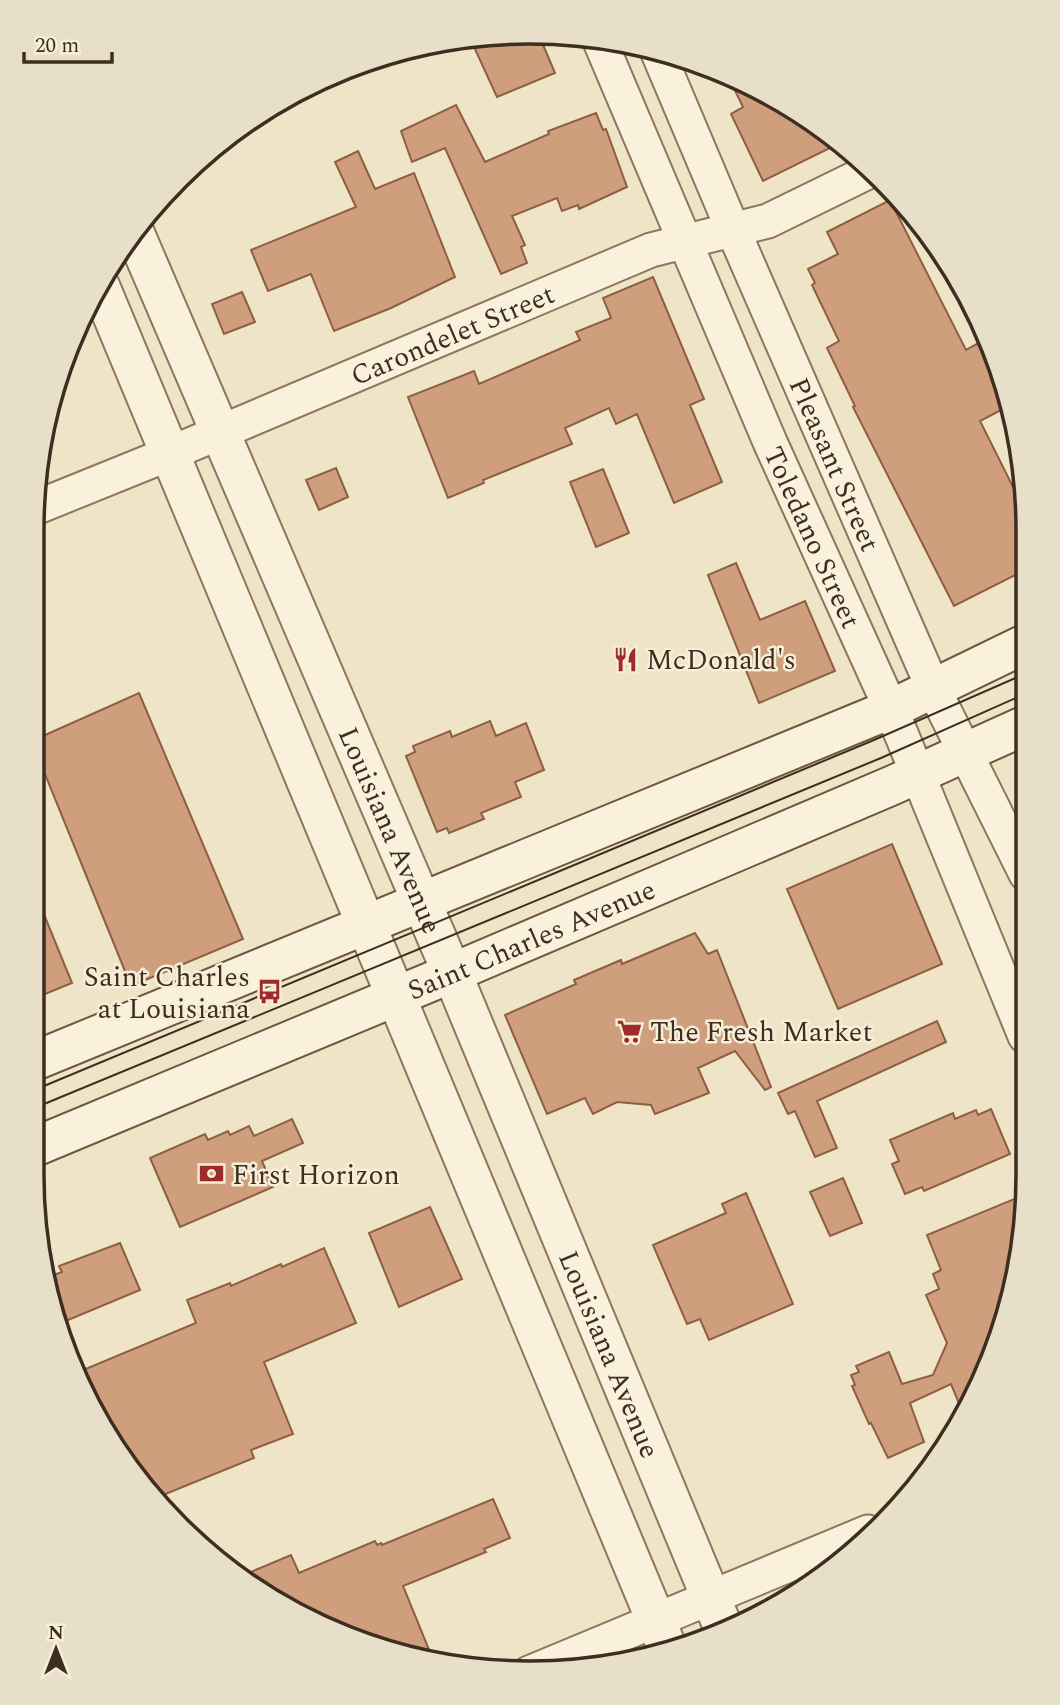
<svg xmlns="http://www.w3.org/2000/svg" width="1060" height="1705" font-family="Spectral,serif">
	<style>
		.building { fill: #cf9f7d; stroke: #8d5f41; stroke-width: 2 }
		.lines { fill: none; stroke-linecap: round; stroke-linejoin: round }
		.minor-casing { stroke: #8d765c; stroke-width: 37 }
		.tertiary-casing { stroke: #8d765c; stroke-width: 42 }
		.secondary-casing { stroke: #6f573f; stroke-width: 42 }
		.minor { stroke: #faf1dc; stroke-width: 33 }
		.tertiary { stroke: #faf1dc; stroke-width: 38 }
		.secondary { stroke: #faf1dc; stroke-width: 38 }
		.tram { stroke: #3d2e20; stroke-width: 2 }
		.labels { text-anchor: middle; stroke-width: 5; stroke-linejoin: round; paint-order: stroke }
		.street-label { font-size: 28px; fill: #3d2e20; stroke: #f7eed8 }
		.poi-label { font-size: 28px; fill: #3d2e20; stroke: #f7eed8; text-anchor: start }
		.rim { fill: none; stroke: #3d2e20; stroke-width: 3.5 }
	</style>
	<rect width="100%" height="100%" fill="#f0e4c8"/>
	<path class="building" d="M538,33L555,73L497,97L469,36Z
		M727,74L751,83L830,132L836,145L763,181L731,114L743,107Z
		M456,105L485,162L549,134L548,131L596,113L603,130L606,129L627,187L579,209L578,205L562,211L557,198L512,216L525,245L521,247L527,263L501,274L445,148L412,162L401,131Z
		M358,151L375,189L414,173L455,277L391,308L334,331L311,274L268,291L251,250L356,207L335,162Z
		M890,200L966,350L988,338L1002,370L1009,406L980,421L1018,497L1027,493V569L954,606L853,407L855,406L827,348L839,341L812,285L815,283L808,269L838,254L827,232Z
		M653,277L704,399L690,405L722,482L674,503L637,414L616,424L609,408L565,428L572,444L483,480L484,483L448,498L408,397L474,371L479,384L580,340L576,332L611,318L603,298Z
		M242,292L255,322L224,334L212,304Z
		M336,468L348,497L319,510L306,480Z
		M603,469L629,533L596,547L570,482Z
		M736,563L760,620L805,601L835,671L759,703L708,575Z
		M139,693L243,939L136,984L131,974L127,976L34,747V740Z
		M490,721L496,736L526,723L544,770L515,782L521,797L481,813L484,819L449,833L447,828L437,832L406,756L415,752L413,746L450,731L452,737Z
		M892,844L942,964L838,1009L787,889Z
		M34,890L72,983L33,999V890Z
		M695,933L708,954L717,950L771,1087L765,1090L735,1051L698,1068L709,1093L655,1114L651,1105L617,1102L593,1114L585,1098L547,1114L505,1015L576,984L574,980L621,960L622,964Z
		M937,1021L946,1042L817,1101L837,1148L815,1157L795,1111L788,1114L778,1093Z
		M991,1109L1010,1154L924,1191L922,1187L905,1194L892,1164L899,1161L890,1140L953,1113L955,1119L976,1110L978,1115Z
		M292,1119L303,1143L262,1161L273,1187L180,1227L150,1158L205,1134L208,1140L228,1131L230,1135L249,1126L254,1136Z
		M843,1178L862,1223L830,1236L810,1192Z
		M746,1193L793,1304L709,1340L700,1319L687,1324L653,1245L726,1213L722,1204Z
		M1024,1195V1240L991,1365L963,1413L951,1384L910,1403L924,1442L888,1458L871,1423L869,1424L852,1386L855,1385L851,1375L859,1372L856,1366L889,1352L902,1384L933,1375L947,1343L926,1295L939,1289L933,1274L941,1270L927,1235Z
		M430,1207L462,1279L399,1307L369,1233Z
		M120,1243L140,1290L56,1325L48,1277L62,1272L59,1266Z
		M324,1248L356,1323L264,1362L293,1434L251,1450L254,1458L158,1497L116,1452L76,1373L196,1323L187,1300L230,1283L231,1286L281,1264L282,1267Z
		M493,1499L510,1538L484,1549L486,1552L403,1586L432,1657L369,1647L239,1577L291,1555L299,1573L375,1541L377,1545L381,1543L382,1545Z"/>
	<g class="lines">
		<defs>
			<g id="minor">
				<path id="s1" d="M599,39L770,442L891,709L1025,1036"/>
				<path id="s2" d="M656,48L733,230L933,688L1026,874"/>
				<path id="s3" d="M35,508L171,453L651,250L768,221L872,170"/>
				<path d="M529,1673L868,1532"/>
			</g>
			<g id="tertiary">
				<path id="s4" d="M133,229L452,973L723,1627"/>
				<path d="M100,286L669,1652"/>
			</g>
			<g id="secondary">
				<path d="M32,1062L891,709L1027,643"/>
				<path id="s5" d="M32,1148L452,973L893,785L1026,725"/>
			</g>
		</defs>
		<use href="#minor" class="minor-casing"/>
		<use href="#tertiary" class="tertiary-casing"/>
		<use href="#secondary" class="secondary-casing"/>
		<use href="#minor" class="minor"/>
		<use href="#tertiary" class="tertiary"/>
		<use href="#secondary" class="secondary"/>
		<path class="tram" d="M32,1091L874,740L1027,673
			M32,1109L881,758L1027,693"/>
	</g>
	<defs>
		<symbol id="restaurant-bare" viewBox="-9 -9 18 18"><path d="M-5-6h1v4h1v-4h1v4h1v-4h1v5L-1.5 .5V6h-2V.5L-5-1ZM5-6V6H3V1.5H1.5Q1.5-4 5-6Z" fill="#9e2a2b" stroke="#f7eed8" stroke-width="2.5" paint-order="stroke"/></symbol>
		<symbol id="bus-bare" viewBox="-9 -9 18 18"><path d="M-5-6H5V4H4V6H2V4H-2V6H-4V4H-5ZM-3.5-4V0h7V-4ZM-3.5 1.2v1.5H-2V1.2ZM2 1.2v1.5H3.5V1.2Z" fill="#9e2a2b" stroke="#f7eed8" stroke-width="2.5" paint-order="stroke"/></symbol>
		<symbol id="supermarket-bare" viewBox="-9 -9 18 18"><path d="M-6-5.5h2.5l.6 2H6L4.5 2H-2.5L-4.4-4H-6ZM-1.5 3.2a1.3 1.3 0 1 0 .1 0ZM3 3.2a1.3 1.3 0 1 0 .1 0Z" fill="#9e2a2b" stroke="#f7eed8" stroke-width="2.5" paint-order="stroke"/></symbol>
		<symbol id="bank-bare" viewBox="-9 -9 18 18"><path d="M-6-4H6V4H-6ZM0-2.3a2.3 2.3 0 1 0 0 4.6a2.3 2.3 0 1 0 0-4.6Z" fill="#9e2a2b" stroke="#f7eed8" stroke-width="2.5" paint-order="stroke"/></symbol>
	</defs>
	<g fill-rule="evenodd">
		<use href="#restaurant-bare" x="608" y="642" width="35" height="35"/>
		<use href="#bus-bare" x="252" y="974" width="35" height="35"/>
		<use href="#supermarket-bare" x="612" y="1014" width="35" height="35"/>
		<use href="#bank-bare" x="194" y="1156" width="35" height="35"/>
	</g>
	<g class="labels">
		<g class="street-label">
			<text dy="10" stroke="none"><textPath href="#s3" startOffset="452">Carondelet Street</textPath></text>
			<text dy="10" stroke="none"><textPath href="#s2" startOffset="453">Pleasant Street</textPath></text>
			<text dy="10" stroke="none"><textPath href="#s1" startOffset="542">Toledano Street</textPath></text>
			<text dy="10" stroke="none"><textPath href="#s4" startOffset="654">Louisiana Avenue</textPath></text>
			<text dy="10" stroke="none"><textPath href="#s5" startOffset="541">Saint Charles Avenue</textPath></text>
			<text dy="10" stroke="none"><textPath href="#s4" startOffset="1222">Louisiana Avenue</textPath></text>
		</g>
		<g class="poi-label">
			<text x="646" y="669">McDonald's</text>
			<text x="250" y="986" text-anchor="end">Saint Charles<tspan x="250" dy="32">at Louisiana</tspan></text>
			<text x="650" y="1041">The Fresh Market</text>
			<text x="232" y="1184">First Horizon</text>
		</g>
	</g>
	<path d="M0 0H1060V1705H0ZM530 44H530A486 486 0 0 1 1016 530V1175A486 486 0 0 1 530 1661H530A486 486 0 0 1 44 1175V530A486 486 0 0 1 530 44Z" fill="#e8dfc9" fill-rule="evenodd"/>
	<path class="rim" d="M530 44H530A486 486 0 0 1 1016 530V1175A486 486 0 0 1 530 1661H530A486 486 0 0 1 44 1175V530A486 486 0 0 1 530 44Z"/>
	<g transform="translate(56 1649)" stroke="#f7eed8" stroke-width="5" paint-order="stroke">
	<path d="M0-5L12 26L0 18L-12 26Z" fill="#3d2e20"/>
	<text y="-10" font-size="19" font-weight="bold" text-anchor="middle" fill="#3d2e20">N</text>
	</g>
	<path d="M24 52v10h88v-10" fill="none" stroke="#3d2e20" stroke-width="3.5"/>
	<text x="35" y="52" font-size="21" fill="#3d2e20" stroke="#f7eed8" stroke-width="5" paint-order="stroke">20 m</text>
</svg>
